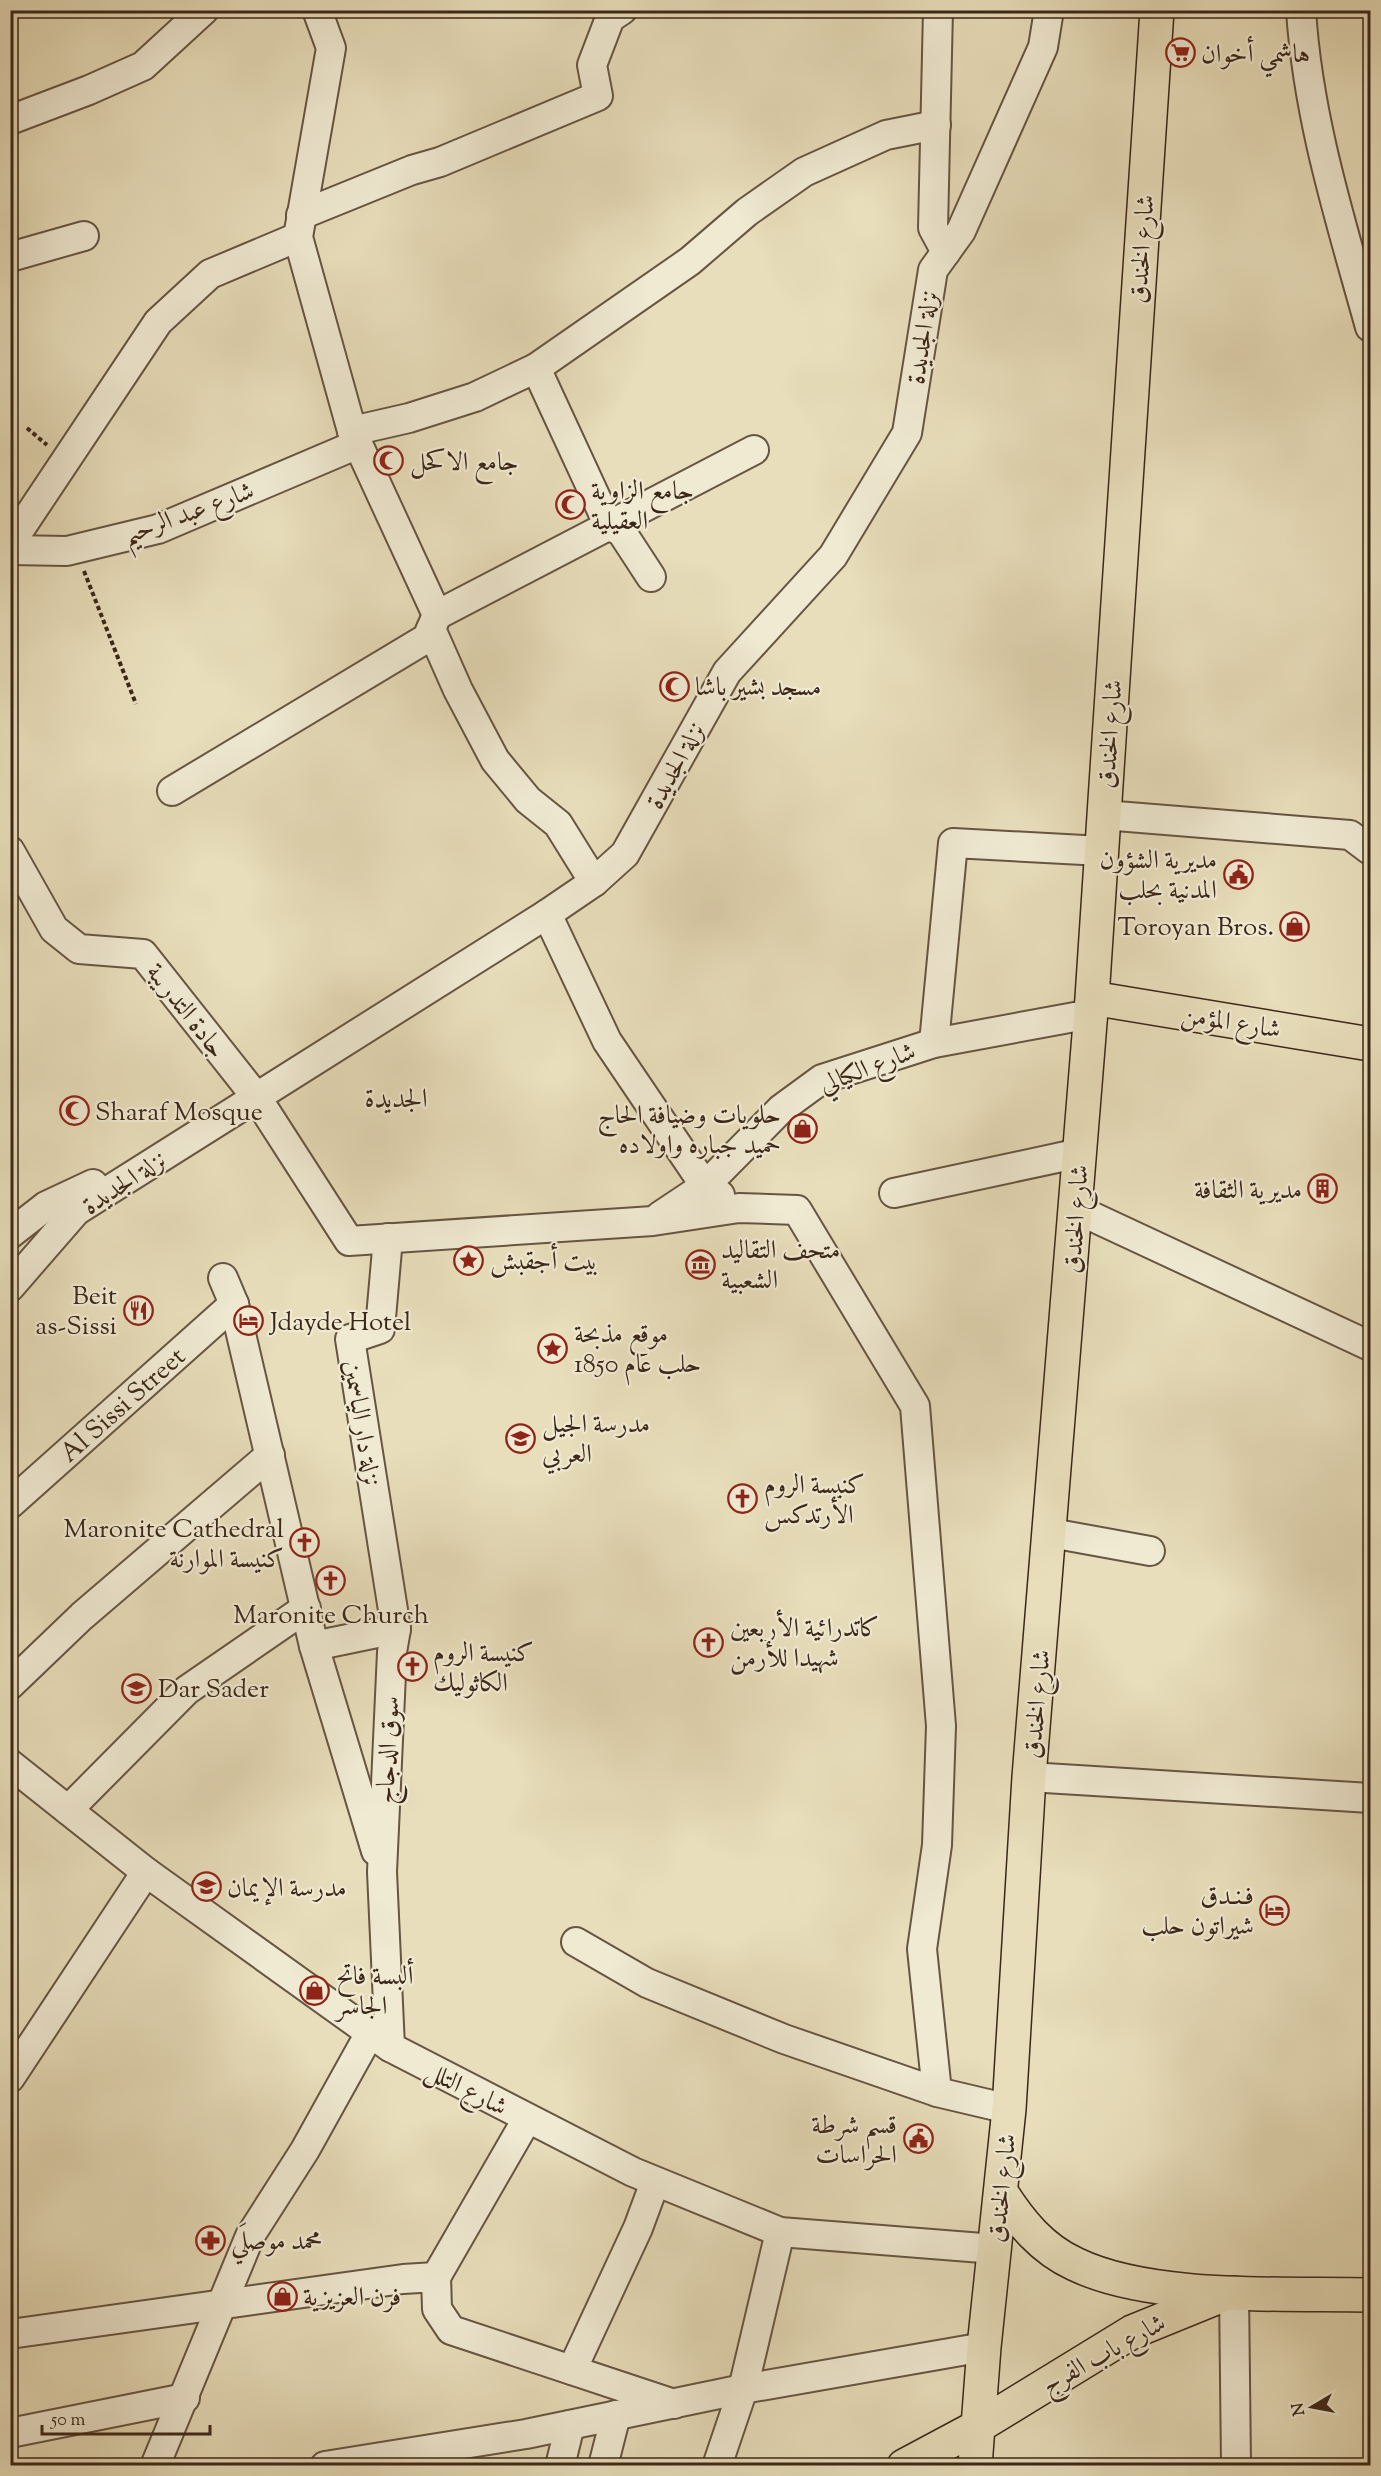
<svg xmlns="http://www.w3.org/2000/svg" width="1381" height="2476" font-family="'Sorts Mill Goudy',Amiri,serif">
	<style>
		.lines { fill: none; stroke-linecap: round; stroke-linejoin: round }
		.minor-casing { stroke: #665542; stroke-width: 32 }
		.major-casing { stroke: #3b2719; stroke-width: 36 }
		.path { stroke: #3b2719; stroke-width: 4; stroke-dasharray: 4.5 3; stroke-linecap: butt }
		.minor { stroke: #f0ead3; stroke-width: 28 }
		.major { stroke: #e8debb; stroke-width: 33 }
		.labels { text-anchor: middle; stroke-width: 4.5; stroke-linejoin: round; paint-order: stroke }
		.poi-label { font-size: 26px; fill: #3b2719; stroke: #f0ead3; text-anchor: start }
		.street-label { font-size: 26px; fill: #3b2719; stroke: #f0ead3 }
		.neighbourhood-label { font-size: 27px; fill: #3b2719; stroke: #f0ead3 }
	</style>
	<rect width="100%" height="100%" fill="#e8debb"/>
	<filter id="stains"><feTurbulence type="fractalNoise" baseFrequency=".00333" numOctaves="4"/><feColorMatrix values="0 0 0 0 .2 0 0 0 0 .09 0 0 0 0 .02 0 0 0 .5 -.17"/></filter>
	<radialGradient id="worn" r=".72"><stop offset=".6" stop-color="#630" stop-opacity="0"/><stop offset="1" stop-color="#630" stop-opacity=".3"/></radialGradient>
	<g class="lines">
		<defs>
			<g id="minor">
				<path d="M317,10L331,48L298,237L352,431L437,615"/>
				<path d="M938,10L933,228L946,252"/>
				<path d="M1301,10C1308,120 1341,222 1370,327"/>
				<path d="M10,120L89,90L143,66L204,10"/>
				<path d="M301,215L412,170L440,162L598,96L592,65L610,18L622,10"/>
				<path d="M10,257L84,236"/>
				<path d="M536,368L609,526L621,531L651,577"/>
				<path d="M352,431L409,418L475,397L536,368L690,261L747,212L804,172L886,135L936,125"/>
				<path d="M10,544L158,322L210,274L298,237"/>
				<path d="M10,550L67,551L158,529L358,444"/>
				<path d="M431,629L458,690L495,760L528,800L558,824L594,882"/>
				<path d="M172,791L427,638L437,615L754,450"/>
				<path d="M1104,815L1350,835L1370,850"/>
				<path d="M10,851L54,929L79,949L143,954L257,1098L349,1241L653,1221L739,1208L797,1210L915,1406L941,1726L937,1845L922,1949L937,2092L1009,2109"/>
				<path d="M547,914L607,1041L705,1186L720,1195"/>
				<path d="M934,1043L953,843L1102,851"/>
				<path d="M894,1193L1080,1153"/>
				<path d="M1076,1209L1370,1346"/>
				<path d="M660,1216L705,1186L781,1109L822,1079L934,1043L1091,1014"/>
				<path d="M10,1234L46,1206L93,1184"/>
				<path d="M388,1238L380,1329L350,1339L396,1629"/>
				<path d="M223,1278L234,1304L314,1646L396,1629L392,1652L382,1872L390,2047"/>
				<path d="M10,1287L76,1211L547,914L594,882L625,854L727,672L833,556L907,433L933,270L961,231L1043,47L1049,10"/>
				<path id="s1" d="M10,1504L234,1304"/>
				<path d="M1051,1533L1150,1551"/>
				<path d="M314,1646L376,1851"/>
				<path d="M10,1685L82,1616L270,1455"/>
				<path d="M10,1764L146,1872L390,2047L633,2172L780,2232L995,2249"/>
				<path d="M1029,1777L1370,1798"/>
				<path d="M68,1810L187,1690L306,1608"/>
				<path d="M576,1942L647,1983L784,2039L937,2092"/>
				<path d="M10,2078L146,1872"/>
				<path d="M436,2277L527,2119"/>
				<path d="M1234,2291L1236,2466"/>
				<path d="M10,2334L403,2279L436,2277L437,2309L451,2330L674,2404"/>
				<path d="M572,2370L638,2228L655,2182"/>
				<path d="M10,2433L185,2398"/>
				<path d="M155,2466L250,2236L305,2150L370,2033"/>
				<path d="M325,2466L526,2434L743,2389L984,2347"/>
				<path d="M560,2466L570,2425"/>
				<path d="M603,2466L616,2415"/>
				<path d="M717,2466L743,2389L780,2232"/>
			</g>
			<path id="major" d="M1092,998L1370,1044
				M1001,2192C1020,2222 1042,2249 1075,2264C1151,2301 1285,2293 1370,2295
				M904,2466L977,2427L1132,2332L1218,2297
				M975,2466L984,2347L1009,2109L1029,1777L1092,998L1157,10"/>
		</defs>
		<use href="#minor" class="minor-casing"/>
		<use href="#major" class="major-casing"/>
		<path class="path" d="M27,428L47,445
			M84,571L136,704"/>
		<use href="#minor" class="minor"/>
		<use href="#major" class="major"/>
	</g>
	<defs>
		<symbol id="supermarket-ring" viewBox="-11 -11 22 22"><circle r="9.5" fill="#f0ead3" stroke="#8f2418" stroke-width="1.5"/><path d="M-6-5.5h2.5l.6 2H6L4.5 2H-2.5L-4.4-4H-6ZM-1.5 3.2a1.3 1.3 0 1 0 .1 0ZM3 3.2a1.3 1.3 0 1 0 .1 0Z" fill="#8f2418"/></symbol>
		<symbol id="mosque-ring" viewBox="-11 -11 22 22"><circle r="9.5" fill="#f0ead3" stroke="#8f2418" stroke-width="1.5"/><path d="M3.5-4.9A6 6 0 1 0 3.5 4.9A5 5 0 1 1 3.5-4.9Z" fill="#8f2418"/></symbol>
		<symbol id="civic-ring" viewBox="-11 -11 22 22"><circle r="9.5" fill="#f0ead3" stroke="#8f2418" stroke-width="1.5"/><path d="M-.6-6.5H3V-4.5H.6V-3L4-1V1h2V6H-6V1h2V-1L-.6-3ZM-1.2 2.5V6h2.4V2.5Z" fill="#8f2418"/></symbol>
		<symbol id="shop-ring" viewBox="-11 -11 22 22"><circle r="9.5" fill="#f0ead3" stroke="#8f2418" stroke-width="1.5"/><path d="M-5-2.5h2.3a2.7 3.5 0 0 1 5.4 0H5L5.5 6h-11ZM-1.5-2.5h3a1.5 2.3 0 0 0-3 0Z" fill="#8f2418"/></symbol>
		<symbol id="building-ring" viewBox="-11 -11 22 22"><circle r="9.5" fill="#f0ead3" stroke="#8f2418" stroke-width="1.5"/><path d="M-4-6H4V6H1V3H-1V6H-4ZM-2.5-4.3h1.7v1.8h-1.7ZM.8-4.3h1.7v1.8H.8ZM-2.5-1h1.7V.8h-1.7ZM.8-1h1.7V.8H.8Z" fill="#8f2418"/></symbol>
		<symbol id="sight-ring" viewBox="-11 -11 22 22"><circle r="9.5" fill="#f0ead3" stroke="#8f2418" stroke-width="1.5"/><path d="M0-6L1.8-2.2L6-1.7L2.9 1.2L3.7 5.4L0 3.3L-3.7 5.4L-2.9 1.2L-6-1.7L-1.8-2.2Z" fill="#8f2418"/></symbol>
		<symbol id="museum-ring" viewBox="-11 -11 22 22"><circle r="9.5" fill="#f0ead3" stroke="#8f2418" stroke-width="1.5"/><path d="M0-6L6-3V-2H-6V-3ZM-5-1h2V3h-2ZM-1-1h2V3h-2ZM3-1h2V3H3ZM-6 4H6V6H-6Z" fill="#8f2418"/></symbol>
		<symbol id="restaurant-ring" viewBox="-11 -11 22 22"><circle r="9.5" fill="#f0ead3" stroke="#8f2418" stroke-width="1.5"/><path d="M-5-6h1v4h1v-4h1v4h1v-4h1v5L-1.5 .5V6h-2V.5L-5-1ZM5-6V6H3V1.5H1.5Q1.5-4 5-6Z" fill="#8f2418"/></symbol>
		<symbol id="hotel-ring" viewBox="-11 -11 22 22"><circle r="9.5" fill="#f0ead3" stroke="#8f2418" stroke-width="1.5"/><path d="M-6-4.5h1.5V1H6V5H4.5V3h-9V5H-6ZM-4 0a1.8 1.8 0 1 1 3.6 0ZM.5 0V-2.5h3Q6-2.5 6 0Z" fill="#8f2418"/></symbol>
		<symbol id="school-ring" viewBox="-11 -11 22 22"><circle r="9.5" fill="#f0ead3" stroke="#8f2418" stroke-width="1.5"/><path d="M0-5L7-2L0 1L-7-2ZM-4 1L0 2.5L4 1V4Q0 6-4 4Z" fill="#8f2418"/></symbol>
		<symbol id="church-ring" viewBox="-11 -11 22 22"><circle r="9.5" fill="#f0ead3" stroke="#8f2418" stroke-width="1.5"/><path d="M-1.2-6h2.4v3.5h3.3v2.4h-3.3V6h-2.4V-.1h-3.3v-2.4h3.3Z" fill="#8f2418"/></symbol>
		<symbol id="pharmacy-ring" viewBox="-11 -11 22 22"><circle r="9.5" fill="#f0ead3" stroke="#8f2418" stroke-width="1.5"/><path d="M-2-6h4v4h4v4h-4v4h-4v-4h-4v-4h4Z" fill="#8f2418"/></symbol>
	</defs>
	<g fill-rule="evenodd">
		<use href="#supermarket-ring" x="1164" y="36" width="33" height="33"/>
		<use href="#mosque-ring" x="372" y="444" width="33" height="33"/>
		<use href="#mosque-ring" x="554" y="488" width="33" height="33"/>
		<use href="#mosque-ring" x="658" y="670" width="33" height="33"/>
		<use href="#civic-ring" x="1222" y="858" width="33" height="33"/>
		<use href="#shop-ring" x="1278" y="910" width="33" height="33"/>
		<use href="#mosque-ring" x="58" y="1094" width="33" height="33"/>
		<use href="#shop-ring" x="786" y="1112" width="33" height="33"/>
		<use href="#building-ring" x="1306" y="1172" width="33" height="33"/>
		<use href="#sight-ring" x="452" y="1244" width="33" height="33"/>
		<use href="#museum-ring" x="684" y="1248" width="33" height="33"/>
		<use href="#restaurant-ring" x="122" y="1294" width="33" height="33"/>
		<use href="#hotel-ring" x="232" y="1304" width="33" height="33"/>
		<use href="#sight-ring" x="536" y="1332" width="33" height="33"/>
		<use href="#school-ring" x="504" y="1422" width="33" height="33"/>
		<use href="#church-ring" x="726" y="1482" width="33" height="33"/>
		<use href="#church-ring" x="288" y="1526" width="33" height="33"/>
		<use href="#church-ring" x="314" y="1564" width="33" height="33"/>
		<use href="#church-ring" x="692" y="1626" width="33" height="33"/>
		<use href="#church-ring" x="396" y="1650" width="33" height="33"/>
		<use href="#school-ring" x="120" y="1672" width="33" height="33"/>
		<use href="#school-ring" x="190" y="1870" width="33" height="33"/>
		<use href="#hotel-ring" x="1258" y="1894" width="33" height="33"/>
		<use href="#shop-ring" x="298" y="1974" width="33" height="33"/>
		<use href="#civic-ring" x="902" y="2122" width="33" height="33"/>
		<use href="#pharmacy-ring" x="194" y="2224" width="33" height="33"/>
		<use href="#shop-ring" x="266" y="2280" width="33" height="33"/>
	</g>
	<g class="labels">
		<g class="poi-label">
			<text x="1201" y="62">هاشمي أخوان</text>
			<text x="410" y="470">جامع الاكحل</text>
			<text x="591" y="499">جامع الزاوية<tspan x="591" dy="30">العقيلية</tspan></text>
			<text x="695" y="695">مسجد بشير باشا</text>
			<text x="1217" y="868" text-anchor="end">مديرية الشؤون<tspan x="1217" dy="30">المدنية بحلب</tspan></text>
			<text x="1274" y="935" text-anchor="end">Toroyan Bros.</text>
			<text x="95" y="1120">Sharaf Mosque</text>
			<text x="781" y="1123" text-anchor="end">حلويات وضيافة الحاج<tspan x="781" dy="30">حميد جباره واولاده</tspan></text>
			<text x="1302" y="1198" text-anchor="end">مديرية الثقافة</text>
			<text x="721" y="1258">متحف التقاليد<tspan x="721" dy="30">الشعبية</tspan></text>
			<text x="490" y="1269">بيت أجقبش</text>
			<text x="117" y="1304" text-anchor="end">Beit<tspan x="117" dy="30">as-Sissi</tspan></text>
			<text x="270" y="1330">Jdayde Hotel</text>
			<text x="574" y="1342">موقع مذبحة<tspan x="574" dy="30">حلب عام 1850</tspan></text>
			<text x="542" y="1432">مدرسة الجيل<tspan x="542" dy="30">العربي</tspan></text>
			<text x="764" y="1493">كنيسة الروم<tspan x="764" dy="30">الأرتدكس</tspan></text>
			<text x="284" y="1537" text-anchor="end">Maronite Cathedral<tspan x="284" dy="30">كنيسة الموارنة</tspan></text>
			<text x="331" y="1623" text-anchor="middle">Maronite Church</text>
			<text x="730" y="1636">كاتدرائية الأربعين<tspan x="730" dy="30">شهيدا للأرمن</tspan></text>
			<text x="433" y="1661">كنيسة الروم<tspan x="433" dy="30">الكاثوليك</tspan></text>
			<text x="158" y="1697">Dar Sader</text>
			<text x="227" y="1896">مدرسة الإيمان</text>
			<text x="1254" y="1904" text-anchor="end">فـنـدق<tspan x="1254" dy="30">شيراتون حلب</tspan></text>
			<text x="336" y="1984">ألبسة فاتح<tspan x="336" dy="30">الجاسر</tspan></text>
			<text x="897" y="2133" text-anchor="end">قسم شرطة<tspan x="897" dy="30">الحراسات</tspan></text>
			<text x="231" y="2249">محمد موصلَي</text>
			<text x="303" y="2305">فرن العزيزية</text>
		</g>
		<g class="street-label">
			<text transform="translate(1141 249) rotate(-86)" y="9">شارع الخندق</text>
			<text transform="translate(922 337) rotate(-81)" y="9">نزلة الجديدة</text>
			<text transform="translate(188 512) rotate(-20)" y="9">شارع عبد الرحيم</text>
			<text transform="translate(1109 734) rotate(-86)" y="9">شارع الخندق</text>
			<text transform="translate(675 765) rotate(-61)" y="9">نزلة الجديدة</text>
			<text transform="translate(187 1010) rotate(52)" y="9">جادة التدريبة</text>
			<text transform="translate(1231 1021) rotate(9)" y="9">شارع المؤمن</text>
			<text transform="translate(867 1067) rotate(-21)" y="9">شارع الكيالي</text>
			<text transform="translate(124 1182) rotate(-33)" y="9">نزلة الجديدة</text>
			<text transform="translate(1075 1219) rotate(-86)" y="9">شارع الخندق</text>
			<text dy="9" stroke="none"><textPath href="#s1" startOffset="150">Al Sissi Street</textPath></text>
			<text transform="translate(363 1423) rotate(81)" y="9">نزلة دار الياسمين</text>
			<text transform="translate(1036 1704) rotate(-85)" y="9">شارع الخندق</text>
			<text transform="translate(387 1750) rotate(-87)" y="9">سوق الدجاج</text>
			<text transform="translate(467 2088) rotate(27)" y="9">شارع التلل</text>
			<text transform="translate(1001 2188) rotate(-84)" y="9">شارع الخندق</text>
			<text transform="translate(1103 2353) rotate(-29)" y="9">شارع باب الفرج</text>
		</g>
		<g class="neighbourhood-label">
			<text x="396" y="1107">الجديدة</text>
		</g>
	</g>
	<rect width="1381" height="2476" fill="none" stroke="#e8debb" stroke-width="36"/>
	<rect x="12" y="12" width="1357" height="2452" fill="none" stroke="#3b2719" stroke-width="3"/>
	<rect x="18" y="18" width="1345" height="2440" fill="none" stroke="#3b2719" stroke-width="1.5"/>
	<g transform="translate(1312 2407) rotate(260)" stroke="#f0ead3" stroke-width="4.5" paint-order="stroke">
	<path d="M0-4.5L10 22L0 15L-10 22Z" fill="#3b2719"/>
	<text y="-9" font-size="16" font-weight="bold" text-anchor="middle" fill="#3b2719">N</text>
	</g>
	<path d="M42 2425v9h168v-9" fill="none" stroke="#3b2719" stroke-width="3"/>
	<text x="51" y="2425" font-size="18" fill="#3b2719" stroke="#f0ead3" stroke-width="4.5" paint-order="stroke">50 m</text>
	<rect width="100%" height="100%" filter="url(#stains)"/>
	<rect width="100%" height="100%" fill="url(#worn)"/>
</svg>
